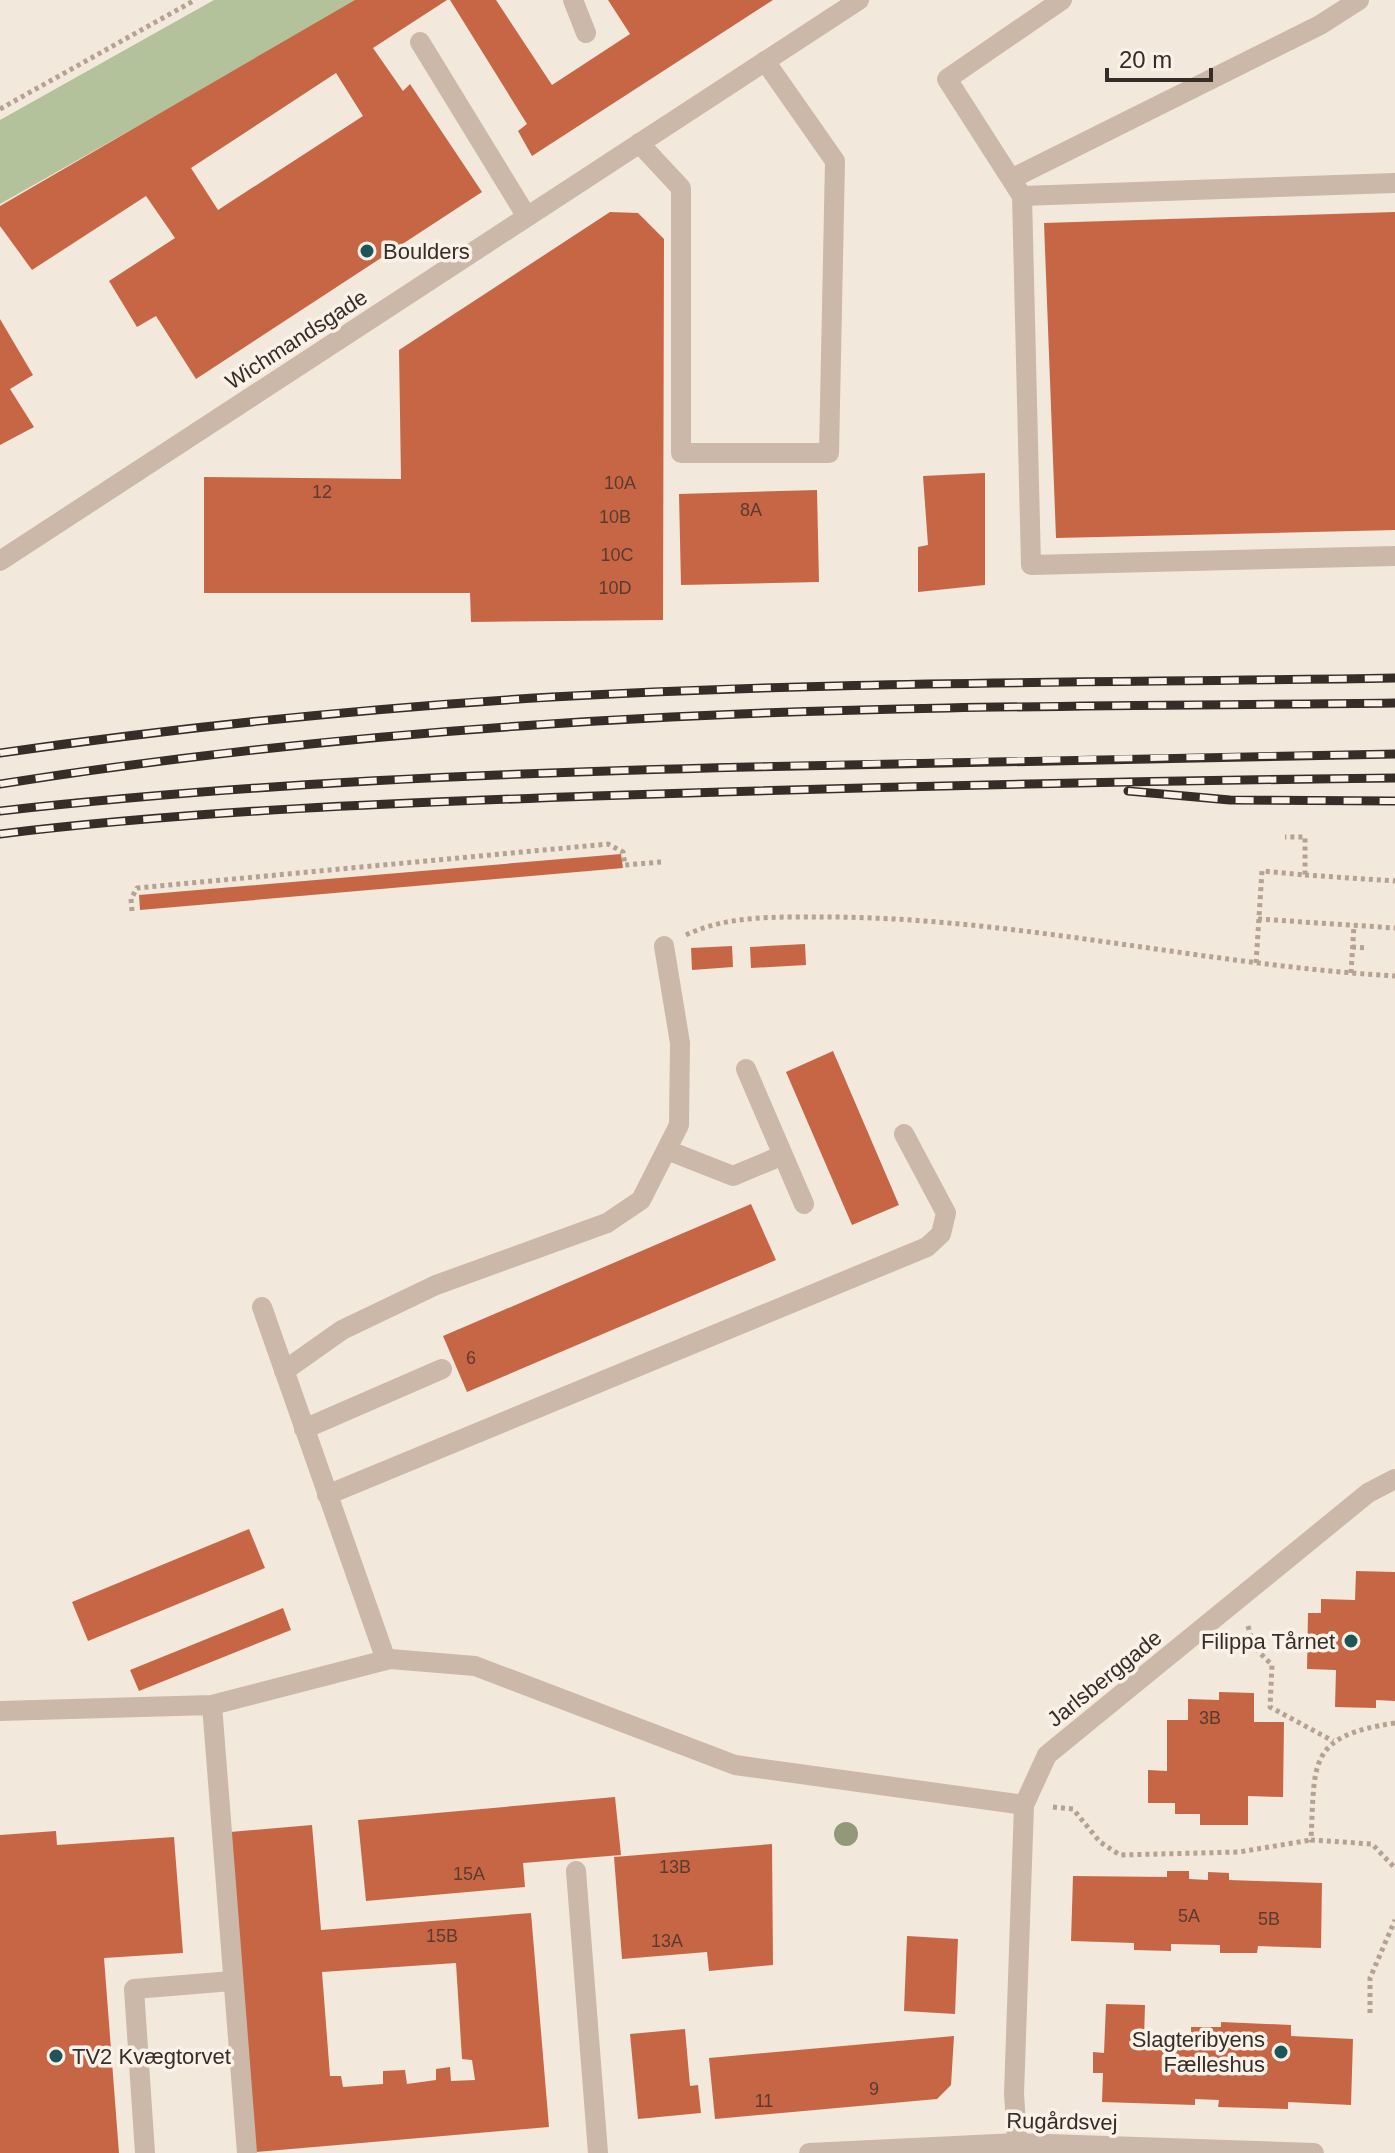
<svg xmlns="http://www.w3.org/2000/svg" width="1395" height="2153" font-family="Helvetica,sans-serif">
	<style>
		.green { fill: #b4c29c }
		.building { fill: #c76645; fill-rule: evenodd }
		.lines { fill: none; stroke-linecap: round; stroke-linejoin: round }
		.path { stroke: #b6a292; stroke-width: 5; stroke-dasharray: 4 4; stroke-linecap: butt }
		.minor { stroke: #cbb8a8; stroke-width: 20 }
		.rail-casing { stroke: #372d28; stroke-width: 9 }
		.rail { stroke: #faf2e8; stroke-width: 6; stroke-dasharray: 18; stroke-linecap: butt }
		.tree { fill: #93987b }
		.poi-dot { fill: #1d5559; stroke: #faf2e8; stroke-width: 3 }
		.labels { text-anchor: middle; stroke-width: 7; stroke-linejoin: round; paint-order: stroke }
		.number-label { font-size: 18px; fill: #5b3b2f }
		.poi-label { font-size: 22px; fill: #372d28; stroke: #faf2e8; text-anchor: start }
		.street-label { font-size: 22px; fill: #372d28; stroke: #faf2e8 }
	</style>
	<rect width="100%" height="100%" fill="#f2e8dc"/>
	<path class="green" d="M214,0H361L0,204V120Z"/>
	<path class="building" d="M355,0H447L373,48L403,91L410,84L482,192L196,379L156,316L137,327L109,281L175,238L146,196L32,270L0,226V206ZM336,73L363,116L218,210L191,168Z
		M450,0H496L552,85L630,34L608,0H773L532,156L518,131L527,124Z
		M610,212L638,213L664,239L663,620L471,622L470,593H204V477L401,479L399,350Z
		M1395,212V530L1056,538L1044,223Z
		M0,319L33,375L10,389L34,427L0,445Z
		M985,473V585L918,592V547L928,545L923,476Z
		M817,490L819,582L681,585L679,494Z
		M621,854L623,868L140,910L139,895Z
		M805,944L806,965L751,968L750,947Z
		M732,946L733,967L692,970L691,948Z
		M833,1051L899,1205L852,1225L786,1072Z
		M751,1204L776,1260L467,1392L443,1336Z
		M249,1529L265,1568L88,1641L72,1602Z
		M1356,1571L1395,1572V1701L1376,1700V1708L1335,1707L1336,1670L1307,1669L1308,1613H1321V1599L1355,1600Z
		M283,1608L291,1630L139,1691L130,1670Z
		M1219,1692L1254,1693V1722H1284L1283,1797L1248,1796V1825H1200V1814H1175V1803H1148V1770L1167,1771V1720H1188V1699L1219,1700Z
		M615,1797L621,1855L523,1863L525,1887L366,1901L358,1820Z
		M312,1825L321,1930L531,1913L549,2127L256,2152L230,1832ZM456,1963L462,2059L472,2060L475,2080L451,2081L450,2067L436,2069V2080L407,2084L405,2070L383,2071V2084L343,2087L341,2076H330L322,1972Z
		M56,1831L57,1845L174,1837L183,1953L104,1958L119,2153H0V1835Z
		M772,1844L773,1965L709,1971L707,1952L622,1959L614,1857Z
		M1167,1871H1189V1879L1208,1880V1872L1229,1873V1880L1322,1883L1321,1948L1258,1946L1257,1953H1220V1945L1171,1944V1951L1134,1950V1943L1071,1941L1073,1876L1167,1877Z
		M907,1936L958,1939L955,2014L904,2011Z
		M1106,2004L1145,2005L1144,2038L1191,2040V2027H1221V2022L1291,2025V2036L1353,2039L1351,2105L1288,2102V2109L1218,2107L1219,2100L1195,2099V2105L1102,2102L1103,2073H1093V2052L1104,2053Z
		M685,2029L690,2086L698,2085L701,2113L638,2119L630,2034Z
		M954,2036L951,2085L937,2099L715,2119L709,2058Z"/>
	<g class="lines">
		<path class="path" d="M0,109L195,0
			M1305,875L1395,881
			M132,911L131,899L137,888L608,844L623,852L625,865L661,862
			M1258,919L1395,928
			M686,935C727,915 779,917 823,917C1016,917 1203,965 1395,976
			M1352,947L1368,948
			M1256,963L1262,871L1305,875V837H1285
			M1351,973L1354,925
			M1248,1626L1254,1647L1272,1665L1270,1707L1333,1741
			M1395,1723C1307,1736 1315,1762 1311,1840L1372,1844L1395,1868
			M1053,1807L1073,1809L1100,1842L1120,1855L1239,1852L1311,1840
			M1370,2013V1978L1395,1920"/>
		<path class="minor" d="M573,0L586,33
			M1062,0L947,79L1022,196L1395,183
			M420,42L527,217
			M639,143L681,188V453H829L835,161L765,61
			M1011,179L1320,25L1359,0
			M1022,196L1031,565L1395,556
			M0,561L859,0
			M746,1069L804,1204
			M667,1150L733,1176L783,1155
			M262,1307L386,1660
			M284,1371L342,1330L436,1285L607,1223L641,1200L679,1125L680,1043L664,946
			M304,1429L442,1369
			M327,1495L927,1247L941,1234L946,1213L904,1134
			M212,1705L247,2153
			M0,1711L212,1705L390,1659L475,1666L735,1765L1024,1805
			M576,1871L598,2153
			M145,2153L134,1989L232,1981
			M809,2153L1017,2143L1314,2153
			M1018,2153L1014,2094L1024,1805L1047,1755L1368,1493L1395,1479"/>
		<defs>
			<path id="rail" d="M0,753C183,727 367,708 552,697C832,681 1114,683 1395,678
				M0,784C222,749 446,728 671,717C912,705 1154,706 1395,703
				M1128,791L1230,800L1395,801
				M0,811C249,783 499,773 749,767C965,761 1180,757 1395,754
				M0,834C198,810 396,803 595,796C862,787 1128,781 1395,778"/>
		</defs>
		<use href="#rail" class="rail-casing"/>
		<use href="#rail" class="rail"/>
	</g>
	<circle class="tree" cx="846" cy="1834" r="12"/>
	<g class="poi-dot">
		<circle cx="367" cy="251" r="8"/>
		<circle cx="1351" cy="1641" r="8"/>
		<circle cx="1281" cy="2052" r="8"/>
		<circle cx="56" cy="2056" r="8"/>
	</g>
	<g class="labels">
		<g class="number-label">
			<text x="620" y="489">10A</text>
			<text x="322" y="498">12</text>
			<text x="751" y="516">8A</text>
			<text x="615" y="523">10B</text>
			<text x="617" y="561">10C</text>
			<text x="615" y="594">10D</text>
			<text x="471" y="1364">6</text>
			<text x="1210" y="1724">3B</text>
			<text x="675" y="1873">13B</text>
			<text x="469" y="1880">15A</text>
			<text x="1189" y="1922">5A</text>
			<text x="1269" y="1925">5B</text>
			<text x="442" y="1942">15B</text>
			<text x="667" y="1947">13A</text>
			<text x="874" y="2095">9</text>
			<text x="764" y="2107">11</text>
		</g>
		<g class="poi-label">
			<text x="383" y="259">Boulders</text>
			<text x="1335" y="1649" text-anchor="end">Filippa Tårnet</text>
			<text x="1265" y="2047" text-anchor="end">Slagteribyens<tspan x="1265" dy="25">Fælleshus</tspan></text>
			<text x="72" y="2064">TV2 Kvægtorvet</text>
		</g>
		<g class="street-label">
			<text transform="translate(296 339) rotate(-33)" y="8">Wichmandsgade</text>
			<text transform="translate(1104 1678) rotate(-39)" y="8">Jarlsberggade</text>
			<text transform="translate(1062 2121) rotate(1)" y="8">Rugårdsvej</text>
		</g>
	</g>
	<path d="M1107 68v12h104v-12" fill="none" stroke="#372d28" stroke-width="4"/>
	<text x="1119" y="68" font-size="24" fill="#372d28" stroke="#faf2e8" stroke-width="6" paint-order="stroke">20 m</text>
</svg>
